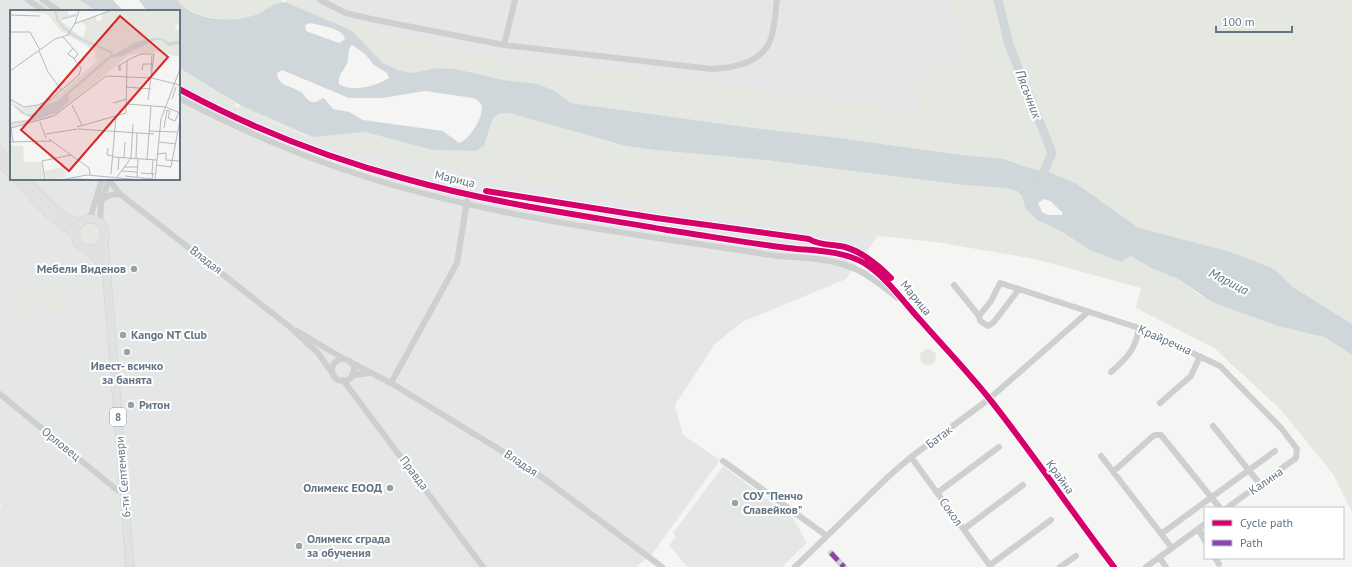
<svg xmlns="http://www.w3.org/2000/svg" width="1352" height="567" font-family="'PT Sans',sans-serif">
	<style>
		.built { fill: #e5e7e6 }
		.green { fill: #e4e8e1 }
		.water { fill: #cfd7da; fill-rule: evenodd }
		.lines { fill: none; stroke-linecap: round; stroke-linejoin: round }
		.river { stroke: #cfd7da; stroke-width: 9 }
		.major-casing { stroke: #d0d2d2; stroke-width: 9 }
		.minor { stroke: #ced0d0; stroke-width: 6 }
		.major { stroke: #e1e1e2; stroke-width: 8 }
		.quiet { stroke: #8e44ad; stroke-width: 5; stroke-dasharray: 10 5; stroke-linecap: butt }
		.cycleway-casing { stroke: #fff; stroke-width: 8 }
		.cycleway { stroke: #d6006c; stroke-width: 6 }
		.poi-dot { fill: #96a2ac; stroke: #fff; stroke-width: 1.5 }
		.labels { text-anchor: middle; stroke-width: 4; stroke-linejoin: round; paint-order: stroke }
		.shield { fill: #fff; stroke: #929eaa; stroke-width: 1 }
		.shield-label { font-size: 11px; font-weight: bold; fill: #637585 }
		.street-label { font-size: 12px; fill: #637585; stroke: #fff }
		.poi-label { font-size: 12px; font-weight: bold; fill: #637585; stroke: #fff; text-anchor: start }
		.water-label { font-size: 13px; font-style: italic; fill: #5f7782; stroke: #fff }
		.inset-river { fill: none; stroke: #cfd7da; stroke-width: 2 }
		.inset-road { fill: none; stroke: #b2bac0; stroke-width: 1 }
		.view { fill: #d62828; fill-opacity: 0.15; stroke: #d62828; stroke-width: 2 }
		.inset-edge { fill: none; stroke: #637585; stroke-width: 2 }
	</style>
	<rect width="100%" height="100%" fill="#f5f5f3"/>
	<path class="built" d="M0,0H59L74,11H11V179H179V77L239,108L305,136L694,211L878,236L846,279L742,322L715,344L675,405L683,435L720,460L653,553L636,567H0V509L2,506L0,505Z
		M300,0H952L964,51L914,79V85L924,113L673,78L481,56L356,25Z
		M723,466L793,518L807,543L782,567H687L669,545L676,537L673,533Z"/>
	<path class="green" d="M59,0H80L96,11H74Z
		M177,0H283L282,2C272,6 263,12 254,16C233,24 191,18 177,0Z
		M287,0H300L356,25L481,56L673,78L924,113L914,85V79L964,51L952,0H1352V324L1293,287L1278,272L1270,267L1228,251L1139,228L1077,184L1052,173L1026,167L1004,159L955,154L832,137L746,127L571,103L555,91L538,84L504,80L456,69L436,68L412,73L399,70L383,63L351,30L286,2Z
		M179,68L236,103L235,106L179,77Z
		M240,105L313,137L365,132L432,150L476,151L485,144L493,118L500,113H509L626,146L655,150L765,160L963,185L1006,188L1017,191L1022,196L1025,208L1037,220L1064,233L1088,249L1120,262L1131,256L1151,268L1178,279L1199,295L1324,337L1352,355V512L1333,474L1280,409L1214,348L1136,308L1141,288L1035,259L936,242L815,229L694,211L332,146L239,108Z
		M80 234a11 11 0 1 1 22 0a11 11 0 1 1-22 0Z
		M32,277L50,297L29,316L11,296Z
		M63,287L72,297L52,315L43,306Z
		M920 357a8 8 0 1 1 16 0a8 8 0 1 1-16 0Z"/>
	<path class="water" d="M80,0H113L123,11H96Z
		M139,0H177C192,20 230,23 252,16C264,13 274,2 286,2L351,30L383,63L399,70L412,73L436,68L456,69L504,80L538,84L555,91L571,103L746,127L832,137L955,154L1004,159L1026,167L1052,173L1077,184L1139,228L1228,251L1270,267L1278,272L1293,287L1352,324V355L1324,337L1278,326L1212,302L1178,279L1151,268L1131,256L1120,262L1088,249L1064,233L1037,220L1025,208L1022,196L1017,191L1006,188L963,185L765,160L655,150L626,146L509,113H500L493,118L484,146L476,151L432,150L365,132L313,137L240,105L179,68V11H147ZM311,23C321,26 343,28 345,39L339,43L306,31L305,25ZM352,45L365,54L374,65L387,73L389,78C377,86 352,93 339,84C337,74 346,70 348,60C349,54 347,50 352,45ZM282,70L349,98H382L425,91L473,98C476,99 479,101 481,104C486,114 470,140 459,143L443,131L363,120L349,112L333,109L324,98C320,99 317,103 313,102C306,101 305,95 301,92C292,86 277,86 277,73ZM1044,199L1050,201L1063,213L1062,215H1048L1042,212L1038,203Z"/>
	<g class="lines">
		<path class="river" d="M998,0L1009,45L1052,153L1039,182"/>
		<defs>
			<path id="major" d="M0,152L11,164
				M0,161L11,174
				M16,179L50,215L76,235
				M25,179L55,210L79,225
				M75 234a15 15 0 1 1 30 0a15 15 0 1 1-30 0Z
				M104,240L130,567
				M88,249L105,268"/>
		</defs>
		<use href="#major" class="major-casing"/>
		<path class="minor" d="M28,0L44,11
			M43,0L59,11
			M320,0L346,13L371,19L504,45L712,69C732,68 759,64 769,43C775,31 775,13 777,0
			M504,45L515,0
			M179,89C251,128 327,158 406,179C491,203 580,215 667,230C708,236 748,243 788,248C814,251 841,250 864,263C888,278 903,302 922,322C944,347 967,371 988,397C1032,452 1071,511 1114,567
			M179,98C231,125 284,149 339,168C480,217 631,233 777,256C805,258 834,258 860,271C873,278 886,289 898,298
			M120,194L290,327L318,353L332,373
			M102,199L111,195L120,194L109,180
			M90,219L102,179
			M100,223L101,203L109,179
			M954,285L979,316
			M1019,289L994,322L988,326L980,321L979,316L991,301L1000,283L1139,328L1220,366L1282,429L1297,449L1296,458L1227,508
			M297,331L344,359
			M332 370a11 11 0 1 1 22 0a11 11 0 1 1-22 0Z
			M350,362L391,383L531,469L662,567
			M1111,372C1128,357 1135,350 1139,328
			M352,375L370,373
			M343,380L483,567
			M391,383L457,263L467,201
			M0,394L117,490H124
			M1160,403L1191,376L1200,356
			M1213,426L1260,484
			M1101,456L1172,548
			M911,457L991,567
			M723,461L827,536
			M1114,471L1152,437L1155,435H1161L1220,508
			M937,493L999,447
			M964,529L1023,485
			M1198,529L1205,541
			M1161,534L1275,451
			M831,553L844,567
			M1159,557L1166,567
			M1215,558L1219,564
			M990,565L1051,520
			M795,567L889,476L911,457L989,399L1088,312
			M1060,567L1076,556
			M1146,567L1205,524"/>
		<use href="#major" class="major"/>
		<path class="quiet" d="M831,553L844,567"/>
		<defs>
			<path id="cycleway" d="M179,89C251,128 327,158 406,179C491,203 580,215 667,230C708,236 748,243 788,248C814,251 841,250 864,263C888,278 903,302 922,322C944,347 967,371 988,397C1032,452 1071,511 1114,567
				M486,191L656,218L809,239C820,246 833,244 845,247C863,252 878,265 891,278"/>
		</defs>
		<use href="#cycleway" class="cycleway-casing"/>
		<use href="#cycleway" class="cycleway"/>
	</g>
	<g class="poi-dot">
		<circle cx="134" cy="269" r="4"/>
		<circle cx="123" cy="335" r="4"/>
		<circle cx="127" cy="352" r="4"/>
		<circle cx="131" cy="405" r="4"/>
		<circle cx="390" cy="488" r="4"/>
		<circle cx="735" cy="503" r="4"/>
		<circle cx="299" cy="546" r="4"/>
	</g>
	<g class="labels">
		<rect class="shield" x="110" y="408" width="16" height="18" rx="3"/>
		<g class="shield-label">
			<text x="118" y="421">8</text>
		</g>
		<g class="street-label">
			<text transform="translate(455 179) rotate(13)" y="4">Марица</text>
			<text transform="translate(206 260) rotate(38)" y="4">Владая</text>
			<text transform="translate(916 298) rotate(50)" y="4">Марица</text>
			<text transform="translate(1165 340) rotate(24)" y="4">Крайречна</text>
			<text transform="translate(939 437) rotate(-37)" y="4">Батак</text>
			<text transform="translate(61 444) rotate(39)" y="4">Орловец</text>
			<text transform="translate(521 463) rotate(34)" y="4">Владая</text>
			<text transform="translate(414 473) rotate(53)" y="4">Правда</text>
			<text transform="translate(123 477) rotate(-95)" y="4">6-ти Септември</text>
			<text transform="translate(1060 477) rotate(54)" y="4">Крайна</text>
			<text transform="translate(1266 481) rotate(-35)" y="4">Калина</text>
			<text transform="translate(951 512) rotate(54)" y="4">Сокол</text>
		</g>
		<g class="poi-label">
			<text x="126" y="273" text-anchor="end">Мебели Виденов</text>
			<text x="131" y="339">Kango NT Club</text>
			<text x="127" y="370" text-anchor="middle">Ивест- всичко<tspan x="127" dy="14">за банята</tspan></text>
			<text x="139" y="409">Ритон</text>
			<text x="382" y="492" text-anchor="end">Олимекс ЕООД</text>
			<text x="743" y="500">СОУ "Пенчо<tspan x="743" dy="14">Славейков"</tspan></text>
			<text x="307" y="543">Олимекс сграда<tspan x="307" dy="14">за обучения</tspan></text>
		</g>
		<g class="water-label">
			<text transform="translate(1029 94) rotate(69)" y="5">Пясъчник</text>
			<text transform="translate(1229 281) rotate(27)" y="5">Марица</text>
		</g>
	</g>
	<g transform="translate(10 10)">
		<rect width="170" height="170" fill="#f5f5f3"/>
		<path d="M8,0H57L59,6L50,8L51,11L73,28L76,18L72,11L86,6V11L92,10V4L104,0H170V12L164,17L170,21V30L159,32L148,27L127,32L103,43L47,91L32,96L28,104H18L0,91L13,98L32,95L51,83L88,50L85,49L86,42L50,20L37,4ZM146,30H151L158,35L170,34V47L148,42L119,45L48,103L38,108L2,118L0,114L16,113L45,103L59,91L58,85L101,48L112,46ZM0,133L3,136H13L14,152H31L34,170H0ZM54,157L57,167L36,170L35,161Z" fill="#e4e8e1"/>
		<path d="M148,27L159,32L170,30V34L159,36L151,30H146L112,46L101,48L58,85L59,91L46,103L16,113L0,114V112L23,109L11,103L0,92L17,104H28L32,96L47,91L98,47L126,32Z" fill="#cfd7da"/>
		<path class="inset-river" d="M45,0L48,11L54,18L64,26L101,42L103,46M51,9L66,5"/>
		<path class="inset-road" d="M0,5L30,6M65,13L69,0M64,14L102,0M0,22H20L30,40M63,38L58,44L65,49M29,41L38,62L52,81M110,55V61L108,56L122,48L131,44H144L138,90M132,60L133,54H144M0,61L45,29L58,25L65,13M141,61L142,45M116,77L141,79M0,89L14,97L28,95L40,90L69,65L71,58L64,49L68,44L53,27M162,89L166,77M103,93L117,89M117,94L156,97L170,103M62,95L72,115M157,100L160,101L158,108L165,111L169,102M0,110L3,132M30,112L36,128M67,117L116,103L117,51M1,118L44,106L96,66L142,68L170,75M154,118L157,100M68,119L144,124M139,121L167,122M36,124L67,119M39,129L79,158L80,165M0,132L41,131M149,132L166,134M98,138L97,145L103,146M147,144L156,143V150L170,151M103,147L147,150M114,148L115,132M126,148L127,123M137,150L141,96M146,155L161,157M114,157H128M161,157L170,110M108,160L109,147M112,161L127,162M131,163L144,164M142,163L143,150M101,164L106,106M115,166L142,169L143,163M107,167L121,148L123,114M127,167L128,149M61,169L104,170M35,170L32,151L61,145M50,170L77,165L131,170M145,170L151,109L170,59"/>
		<path class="view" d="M110,6L158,47L59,161L11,120Z"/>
		<rect width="170" height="170" class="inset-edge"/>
	</g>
	<rect x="1204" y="507" width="140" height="52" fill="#ffffff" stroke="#c1c8ce"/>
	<rect x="1212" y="520" width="20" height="6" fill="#d6006c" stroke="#c1c8ce"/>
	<text x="1240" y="527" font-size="12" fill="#637585">Cycle path</text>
	<rect x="1212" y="540" width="20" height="6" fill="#8e44ad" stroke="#c1c8ce"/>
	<text x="1240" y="547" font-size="12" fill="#637585">Path</text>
	<path d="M1216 26v6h76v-6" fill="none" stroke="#637585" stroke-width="2"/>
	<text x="1222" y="26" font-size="12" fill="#637585" stroke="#ffffff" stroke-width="3" paint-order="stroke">100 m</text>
</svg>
